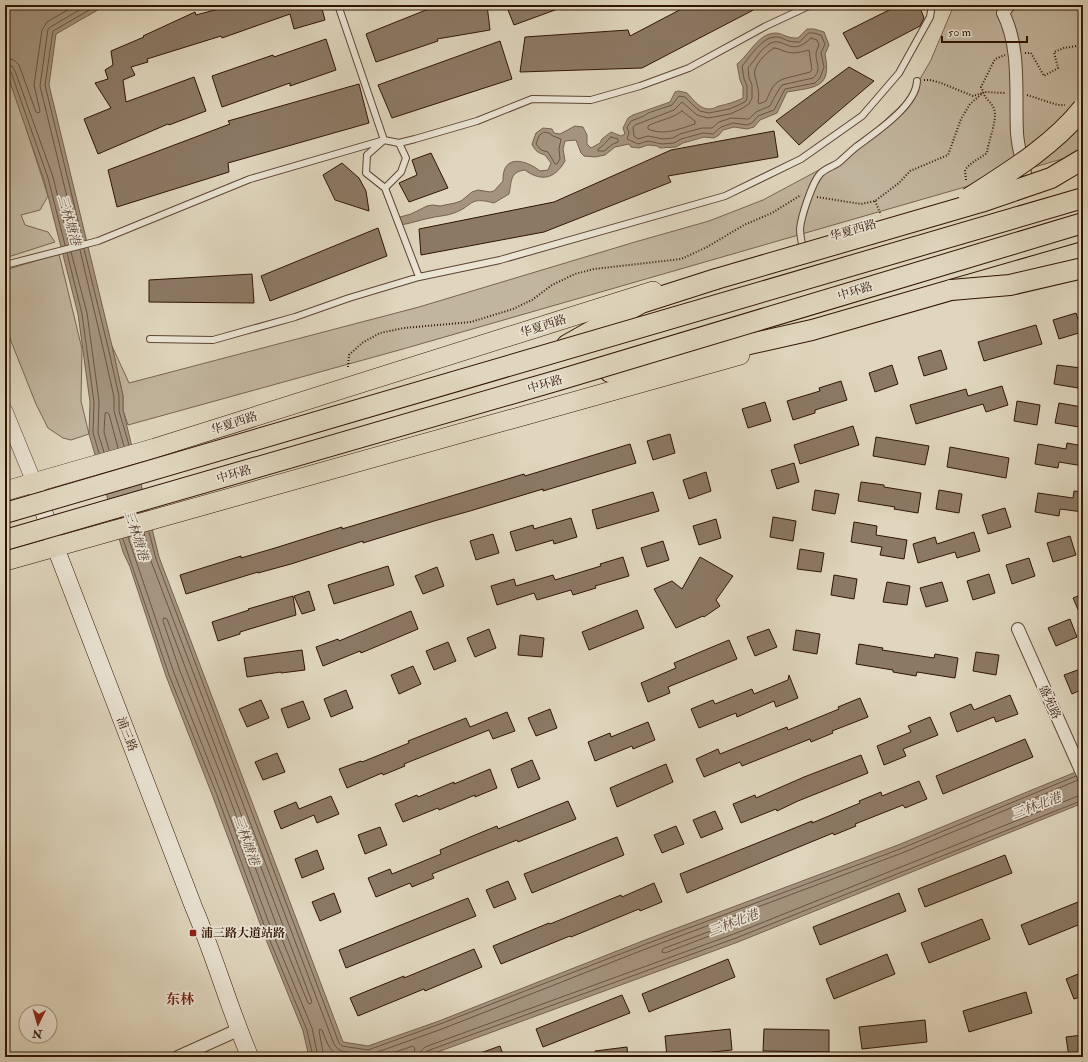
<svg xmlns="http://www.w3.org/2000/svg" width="1088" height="1062" font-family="'IM FELL Double Pica','Noto Serif SC',serif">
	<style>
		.green { fill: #c1b59d; stroke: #796450 }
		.water { fill: #a4947e; stroke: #76614d }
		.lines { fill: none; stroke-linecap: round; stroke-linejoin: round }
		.shore { stroke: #6a5440; stroke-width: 1 }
		.building { fill: #8b7964; stroke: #311403 }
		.service-casing { stroke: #5c4432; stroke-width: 8 }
		.minor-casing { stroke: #5c4432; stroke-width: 14 }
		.tertiary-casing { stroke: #5c4432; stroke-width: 16 }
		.secondary-casing { stroke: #311403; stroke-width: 18 }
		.primary-casing { stroke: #311403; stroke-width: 20 }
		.trunk-casing { stroke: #311403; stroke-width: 22 }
		.path { stroke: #311403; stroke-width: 2; stroke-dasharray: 1 2; stroke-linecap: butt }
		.service { stroke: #eae4d4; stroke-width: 6 }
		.minor { stroke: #eae4d4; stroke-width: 12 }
		.tertiary { stroke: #eae4d4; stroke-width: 15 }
		.secondary { stroke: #eae4d4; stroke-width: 17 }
		.primary { stroke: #dfd6bd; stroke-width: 19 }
		.trunk { stroke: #dfd6bd; stroke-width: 20 }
		.trunk-bridge-casing { stroke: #311403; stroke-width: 22; stroke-linecap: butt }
		.trunk-bridge { stroke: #dfd6bd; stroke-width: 20 }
		.poi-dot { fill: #8f2418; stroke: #eae4d4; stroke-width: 1.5 }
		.labels { text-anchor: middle; stroke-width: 3.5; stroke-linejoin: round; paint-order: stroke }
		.street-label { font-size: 12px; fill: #311403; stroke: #eae4d4 }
		.poi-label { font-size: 12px; font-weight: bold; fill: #311403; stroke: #eae4d4; text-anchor: start }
		.water-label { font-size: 13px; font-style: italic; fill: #5f4734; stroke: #eae4d4 }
		.quarter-label { font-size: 14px; font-weight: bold; fill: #7a1f14; stroke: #eae4d4 }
	</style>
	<rect width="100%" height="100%" fill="#dfd6bd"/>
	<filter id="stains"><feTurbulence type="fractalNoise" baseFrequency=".005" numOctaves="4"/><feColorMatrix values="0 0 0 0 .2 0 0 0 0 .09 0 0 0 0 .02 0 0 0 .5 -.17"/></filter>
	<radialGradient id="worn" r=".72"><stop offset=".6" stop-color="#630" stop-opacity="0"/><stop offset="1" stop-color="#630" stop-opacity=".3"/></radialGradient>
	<path class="green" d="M954,5H1083V153L403,349L128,425L123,410V396L112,346L129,383L419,307L635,242L709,221L763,200L847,155L909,98L931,60Z
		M5,63L48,196L40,210L21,215L25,225L48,232L55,242L5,258Z
		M59,254L82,349L81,401L89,434L71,440L63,438L48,428L36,404L5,326V270Z"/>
	<path class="water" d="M5,5H108L103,7L56,34L49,85L112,346L123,396V410L159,557L343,1042L368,1046L439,1021L645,940L898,845L1083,769V803L738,942L424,1057H309L303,1031L265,937L213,797L166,676L130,567L123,552L89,434L90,402L78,314L44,180L5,68Z
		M807,29H814L824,32L829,45L825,54C832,88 816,87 787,92L777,113L760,120L754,127L747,129L734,127L723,130L719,135L714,138L704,137L683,143L676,147L660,148L657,146L648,145L639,148L631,147L629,144L615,147L605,155L595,157L584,156L581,153L576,140L565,141L563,149L565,161C555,179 541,182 525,170C509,172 512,182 509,194L494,203C468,196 474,206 454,213C447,216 437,216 430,218C419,220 410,224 399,225L400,217L411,214L427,206L433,205L440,206L455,203L461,201L472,192L478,190L490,192L494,191L503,181C502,154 525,159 540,171L548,170L551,163L545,155C538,153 535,151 532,144L536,133L543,128L552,129L554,133L560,134L575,126L583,127L587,135V144L591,148L600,143L602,139L611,132L621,136L625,134L623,128L628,118L633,115L670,102L675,92L679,91L687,93C693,99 700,110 710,109C713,109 716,107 719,106C728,104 735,102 743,98V87L740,80L737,64C750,54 758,33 776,33C781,33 784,36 789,37C791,38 795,38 798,38Z"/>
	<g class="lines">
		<path class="shore" d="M809,33H813L821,35L825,44L821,53L824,67L820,78L815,83L785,89L774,110L758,116L752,123L747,125L733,123L721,127L713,134L703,133L681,139L674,143L662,144L648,141L638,144L627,139L629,133L627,127L631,121L644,116L648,113L672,105L679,96L685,97L694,106L700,111L709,113L729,109L739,105L746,101L747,98V86L744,79L742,66C751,56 762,36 777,37C781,37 783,39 786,40C790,42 795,42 799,42Z
			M811,38L817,40L819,45C818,48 816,51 816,54C816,64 822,70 813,78L782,85L775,96L770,106L756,112L749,119L731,118L719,122L712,128H702L680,134L673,138L663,139L648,136L638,139L634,136L633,127L635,125L674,110L682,102L697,115L708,118L730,114L741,109L749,104L752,98V85L749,78L748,68C755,60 761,48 771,43C785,37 791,58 811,38Z
			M774,48C779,48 782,51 787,52C795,54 801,52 809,50L812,70L810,72C805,73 800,75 795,76C775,80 774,83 766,101L759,104L758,102C760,91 757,86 755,76C752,66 766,53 774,48Z
			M5,58L14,60L19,65L36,112L39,113L40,111L34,85L42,30L47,22L76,5
			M5,64L12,66L15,71L53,177L69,244
			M5,69L8,70L11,72L48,178L65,245
			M682,111L695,121V124C679,129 664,136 648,129V126C659,120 672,119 682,111Z
			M544,132L549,133L553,136L561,139L559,149L560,159L557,164H555L548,152L541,150L536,144L539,136Z
			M611,137L618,139V142L613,144L604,151H598V149C604,146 606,141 611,137Z
			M83,241L45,85L53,31L98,5
			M78,242L40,86L48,29L52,26L88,5
			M84,249L108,347L119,396V411L129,445
			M80,250L103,348L114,397V411L124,446
			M71,252L87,313L99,401L98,433L104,452
			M67,253L82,314L94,402L93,433L99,453
			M109,450L104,432L105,414L106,412L109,414L118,448
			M149,532L156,559L339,1043L342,1046L368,1050L440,1024L646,944L900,849L1076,776
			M144,533L151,561L334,1044L337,1048L341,1051L369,1055L442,1029L648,948L902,853L1078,780
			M128,537L174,673L221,793L273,934L312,1028L318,1057
			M123,539L169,675L217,795L268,936L307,1030L313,1057
			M164,618L167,619L312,1002L310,1004L308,1003L279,932L227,791L180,671L163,621Z
			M755,915L757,916L756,918L665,953L662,952L663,949Z
			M324,1057L319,1031L320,1029L322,1030C327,1042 329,1054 344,1057
			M381,1057L413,1046L415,1048L413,1057
			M419,1057L421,1051L425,1047L734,934L1078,796L1083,795
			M424,1057L425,1054L427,1051L736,938L1083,800"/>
	</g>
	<path class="building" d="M234,5H321L325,20L294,29L290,14L222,38L221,36L147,59L148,62L131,67L135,75L123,80L126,102L194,77L206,111L169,125L168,124L98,154L84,119L111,108L95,83L108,79L105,70L113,65L111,51L144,37L143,36L195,12L196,15Z
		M457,5H487L490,30L437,39L438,41L376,62L366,34L426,10Z
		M506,5H566V6L514,25Z
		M689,5H763L642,68L520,72L525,37L628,30L630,36Z
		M899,5H919L924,18L920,26L857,59L843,33Z
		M326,39L336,70L290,86V83L222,107L212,76L273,55L274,57Z
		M500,41L512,79L392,118L378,85Z
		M849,67L874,81L799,145L776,121Z
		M359,84L369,123L228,163L229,172L117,207L108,170L230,124L228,121Z
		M774,131L778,157L668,176L671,182L544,232L421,255L419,229L554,202L671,150Z
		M431,153L448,188L409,202L399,183L417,175L412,160Z
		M342,163L359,178L366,191L369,211L335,200L323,175Z
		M378,228L387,256L270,301L261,276Z
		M252,274L254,303L149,302V280Z
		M1076,313L1082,332L1059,339L1053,320Z
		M1036,325L1042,344L984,361L978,342Z
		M941,350L947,369L924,376L918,357Z
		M892,365L898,384L875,392L869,373Z
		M1057,365L1081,368L1078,388L1054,384Z
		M841,381L847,400L815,410V413L793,420L787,401L820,391L819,388Z
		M1002,386L1008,405L986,412L983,404L916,424L910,405L966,389L968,396Z
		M1017,401L1040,405L1037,425L1014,421Z
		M765,402L771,421L748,428L742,409Z
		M1059,403L1082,407L1079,427L1055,423Z
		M853,426L859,445L800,464L794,445Z
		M670,434L675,453L653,460L647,441Z
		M876,437L929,446L925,465L873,456Z
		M1067,443L1083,446V466L1059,462L1058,468L1035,464L1038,444L1066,449Z
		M630,444L636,463L543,491V489L470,511L434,521L363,543V541L291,564L258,573V572L186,594L180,575L241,556V558L275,548L342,527V529L524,474L525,476Z
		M950,447L1009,458L1006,478L947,467Z
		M794,463L799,482L777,489L771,470Z
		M706,472L711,491L689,499L683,480Z
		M861,482L884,485V487L921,493L918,513L894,509L895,507L858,501Z
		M815,490L839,494L835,514L812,510Z
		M939,490L962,494L959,513L936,509Z
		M1074,491L1083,492V512L1060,509L1059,516L1035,512L1038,493L1073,498Z
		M653,492L659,511L597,529L592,510Z
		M1005,508L1011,527L988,534L982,515Z
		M773,517L796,521L793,541L770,537Z
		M571,518L577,537L554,544L553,540L516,551L510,532L533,525L534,529Z
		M716,519L721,538L699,545L693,526Z
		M854,522L877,526L876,535L907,540L904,559L880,555L882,547L851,542Z
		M974,532L980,551L957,558L955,552L918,563L913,544L935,537L937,544Z
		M493,534L499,553L476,560L470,541Z
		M1070,536L1076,555L1053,562L1047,543Z
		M663,541L669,560L647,567L641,548Z
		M800,549L824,553L821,572L797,569Z
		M623,557L629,576L595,586L596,588L573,595L571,590L537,600L534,593L497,605L491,586L514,579L516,586L553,575L555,580L601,566L600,564Z
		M700,557L733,576L716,600L720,606L704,617L703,616L676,628L654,589L672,581L682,589Z
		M1029,558L1035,576L1012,584L1006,565Z
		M388,566L394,585L334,604L328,585Z
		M437,567L444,586L423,594L415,576Z
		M989,574L995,593L973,600L967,581Z
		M834,575L857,579L854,599L831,595Z
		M887,582L910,586L907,605L883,602Z
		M942,582L948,601L926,607L920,588Z
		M309,591L315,610L302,614L294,596Z
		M1083,594V621L1073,598Z
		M293,596L296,615L240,632V634L218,641L212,622L249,610L248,609Z
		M637,610L644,628L589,650L582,632Z
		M411,611L418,629L361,653L360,651L323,666L316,647L338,639L339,641Z
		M1070,619L1077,637L1056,646L1048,628Z
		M489,629L496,648L475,657L467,638Z
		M769,629L777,647L755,656L747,637Z
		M796,630L820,634L817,654L793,650Z
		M520,635L544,638L542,657L518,655Z
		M729,640L737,659L668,687L670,693L648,702L641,683L676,668L674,663Z
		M448,642L456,661L434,670L426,651Z
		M859,644L883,648L882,650L934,658L935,654L958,658L955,678L917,672L916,676L893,672V670L856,664Z
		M302,650L305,670L281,673V672L247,677L244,658Z
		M976,652L999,655L996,675L973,671Z
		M413,666L421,684L399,694L391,675Z
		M1083,668V689L1072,694L1064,675Z
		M789,675L798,698L776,707L774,701L737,717L736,713L699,728L691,709L713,700L715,704L752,689L754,694L788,680Z
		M346,690L353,708L331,717L324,699Z
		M1010,695L1018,714L996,722L994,717L957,732L950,713L971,704L974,710Z
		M860,698L868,717L832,731L833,733L811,742L810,739L742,766L740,762L704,777L696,759L718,749L720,754L787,727L788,730L839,709L838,707Z
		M261,700L269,718L247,727L239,709Z
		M303,701L310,719L288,728L281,709Z
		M550,709L557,728L536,736L528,718Z
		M507,712L515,731L493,739L489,730L404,764L405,766L383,775L382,773L347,788L339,769L361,761L362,762L409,743L408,741L466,718L470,727Z
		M930,717L938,735L903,749L906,756L884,765L877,746L911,732L908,726Z
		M648,722L655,740L633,749L632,746L595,761L588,742L610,733L611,737Z
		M1025,739L1033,757L943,794L936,776Z
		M277,753L285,772L263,780L255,762Z
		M861,755L868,773L798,801L777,811L776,809L741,823L733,804L755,795L756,798L804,777Z
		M532,760L540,779L518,788L511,769Z
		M666,764L673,782L617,807L610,788Z
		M490,769L497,788L475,797V795L439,810L438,808L403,822L395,804L417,795L418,797L454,782V784Z
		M919,781L927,799L905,808L903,805L855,824L856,826L834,835L833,833L687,893L680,874L812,821V823L860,803L859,801L881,792L882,796Z
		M331,796L339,814L317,823L314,815L281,829L274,811L296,802L299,809Z
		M568,801L576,819L518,842L517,840L469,859L432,874L434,878L412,887L410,883L376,897L368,878L390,869L392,874L441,854L440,850L475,835L497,826L498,829Z
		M715,811L723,829L701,838L693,820Z
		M676,826L684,844L662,853L654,835Z
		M380,827L387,845L365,854L358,835Z
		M617,837L624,855L532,893L524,874Z
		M317,850L324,869L302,878L295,859Z
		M1005,855L1012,873L925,907L918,889Z
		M508,881L516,899L494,908L486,890Z
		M654,883L662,902L640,911L639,909L571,937L570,936L501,964L493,946L549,923L550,924L621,895L622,897Z
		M334,893L341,912L320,921L312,902Z
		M899,893L906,911L820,945L813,927Z
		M468,898L476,916L346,968L339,950Z
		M1083,900V923L1029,945L1021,925Z
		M982,919L990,939L929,963L921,943Z
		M474,949L482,967L425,991L424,989L358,1016L350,998L404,976V978Z
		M887,954L895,974L834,999L826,979Z
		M728,959L735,977L649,1012L642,994Z
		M1083,972V996L1074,999L1066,979Z
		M1026,992L1032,1013L969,1032L963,1011Z
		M622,995L630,1013L543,1047L536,1029Z
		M925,1020L927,1042L862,1049L859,1027Z
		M730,1029L732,1050L667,1057L665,1036Z
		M764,1029L829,1030V1052L763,1051Z
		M1083,1035V1054L1069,1057L1066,1037Z
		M500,1046L504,1057H472V1056Z
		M627,1047L628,1057H596L595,1051Z"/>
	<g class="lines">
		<defs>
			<path id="service" d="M338,5L384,140L399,143L415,139L477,121L532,99L591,100L640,86L689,68L766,26L811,5
				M385,188L401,172L406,158L399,143
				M802,244C801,239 800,234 800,229C801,217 812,183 820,174C824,169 832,167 838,163C844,158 850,152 856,147C875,133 916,106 917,81
				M5,265L98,241L250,179L384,140L367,155L366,173L385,188L419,277
				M150,339L213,340L295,317L349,298L419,277L500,260L725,196L801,159L862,116L899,73L930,17L932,5"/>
			<path id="minor" d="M1009,5L1003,13C1021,48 1015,94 1017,133C1018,149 1023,165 1027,181
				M1018,629L1083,775
				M178,1057L238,1030"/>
			<path id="tertiary" d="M5,411L34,482"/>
			<path id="secondary" d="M34,482L55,546L194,908C215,957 229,1008 250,1057"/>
			<path id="primary" d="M5,491L155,448L653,291
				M5,561L740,355"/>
			<path id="trunk" d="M567,345L641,303L716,279
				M610,372L669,362L812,330L1083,252"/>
		</defs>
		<use href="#service" class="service-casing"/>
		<use href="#minor" class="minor-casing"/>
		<use href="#tertiary" class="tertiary-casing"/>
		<use href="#secondary" class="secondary-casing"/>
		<use href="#primary" class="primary-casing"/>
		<use href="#trunk" class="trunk-casing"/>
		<path class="path" d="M1025,53H1031L1044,76L1058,68L1054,52L1064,48L1083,45
			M924,80H930L941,83L973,96L982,93
			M1027,95L1058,105H1065
			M966,180L965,170C971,162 979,159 987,153C988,141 998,120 994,109C992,103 987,100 985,96C983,93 983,90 981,87L995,59L1005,55
			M817,197L861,204L875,201L899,183L910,171L948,155L961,119L970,104L984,92L1005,93
			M875,201L881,215
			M348,367L349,355L362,343L380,333L404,328L471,322L513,309L532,300L552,285L575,274L594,269L681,259L707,247L744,225L772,213L801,195"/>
		<use href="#service" class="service"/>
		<use href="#minor" class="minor"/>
		<use href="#tertiary" class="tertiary"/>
		<use href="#secondary" class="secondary"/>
		<use href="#primary" class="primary"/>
		<use href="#trunk" class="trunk"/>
		<defs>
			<path id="trunk-bridge" d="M969,198C1008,173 1054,145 1083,108
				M716,279L981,202L1051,178L1083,159
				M951,290L1010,285L1083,268
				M5,513L1083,198
				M5,540L559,380L1083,223"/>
		</defs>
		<use href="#trunk-bridge" class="trunk-bridge-casing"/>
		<use href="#trunk-bridge" class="trunk-bridge"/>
	</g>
	<rect class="poi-dot" x="189" y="929" width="8" height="8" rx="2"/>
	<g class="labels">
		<g class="street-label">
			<text transform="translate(853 230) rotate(-16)" y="4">华夏西路</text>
			<text transform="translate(855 291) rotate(-17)" y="4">中环路</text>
			<text transform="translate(543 326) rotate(-18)" y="4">华夏西路</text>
			<text transform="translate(545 384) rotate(-16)" y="4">中环路</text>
			<text transform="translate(234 423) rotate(-18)" y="4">华夏西路</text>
			<text transform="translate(234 474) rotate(-16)" y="4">中环路</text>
			<text transform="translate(1050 702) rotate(66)" y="4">盛苑路</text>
			<text transform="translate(127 734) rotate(69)" y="4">浦三路</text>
		</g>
		<g class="poi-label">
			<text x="201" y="937">浦三路大道站路</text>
		</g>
		<g class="water-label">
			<text transform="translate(70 220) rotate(74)" y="5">三林塘港</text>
			<text transform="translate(137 535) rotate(72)" y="5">三林塘港</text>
			<text transform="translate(1036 805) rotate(-21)" y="5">三林北港</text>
			<text transform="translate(247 840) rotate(70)" y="5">三林塘港</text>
			<text transform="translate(733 922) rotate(-21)" y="5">三林北港</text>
		</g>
		<g class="quarter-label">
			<text x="180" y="1004">东林</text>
		</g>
	</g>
	<rect width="1088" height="1062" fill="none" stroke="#dfd6bd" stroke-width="20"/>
	<rect x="6" y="6" width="1076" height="1050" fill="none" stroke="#311403" stroke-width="2"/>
	<rect x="10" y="10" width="1068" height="1042" fill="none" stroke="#311403"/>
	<g transform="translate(38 1024) rotate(185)"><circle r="19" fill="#eae4d4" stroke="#a09180"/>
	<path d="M0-3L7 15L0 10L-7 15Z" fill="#8f2418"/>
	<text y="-6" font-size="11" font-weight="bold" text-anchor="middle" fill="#311403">N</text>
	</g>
	<path d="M942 36v6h85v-6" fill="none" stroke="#311403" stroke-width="2"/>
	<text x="948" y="36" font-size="12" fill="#311403" stroke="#eae4d4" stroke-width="3" paint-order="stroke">50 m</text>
	<rect width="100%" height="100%" filter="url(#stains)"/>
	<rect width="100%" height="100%" fill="url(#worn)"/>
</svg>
